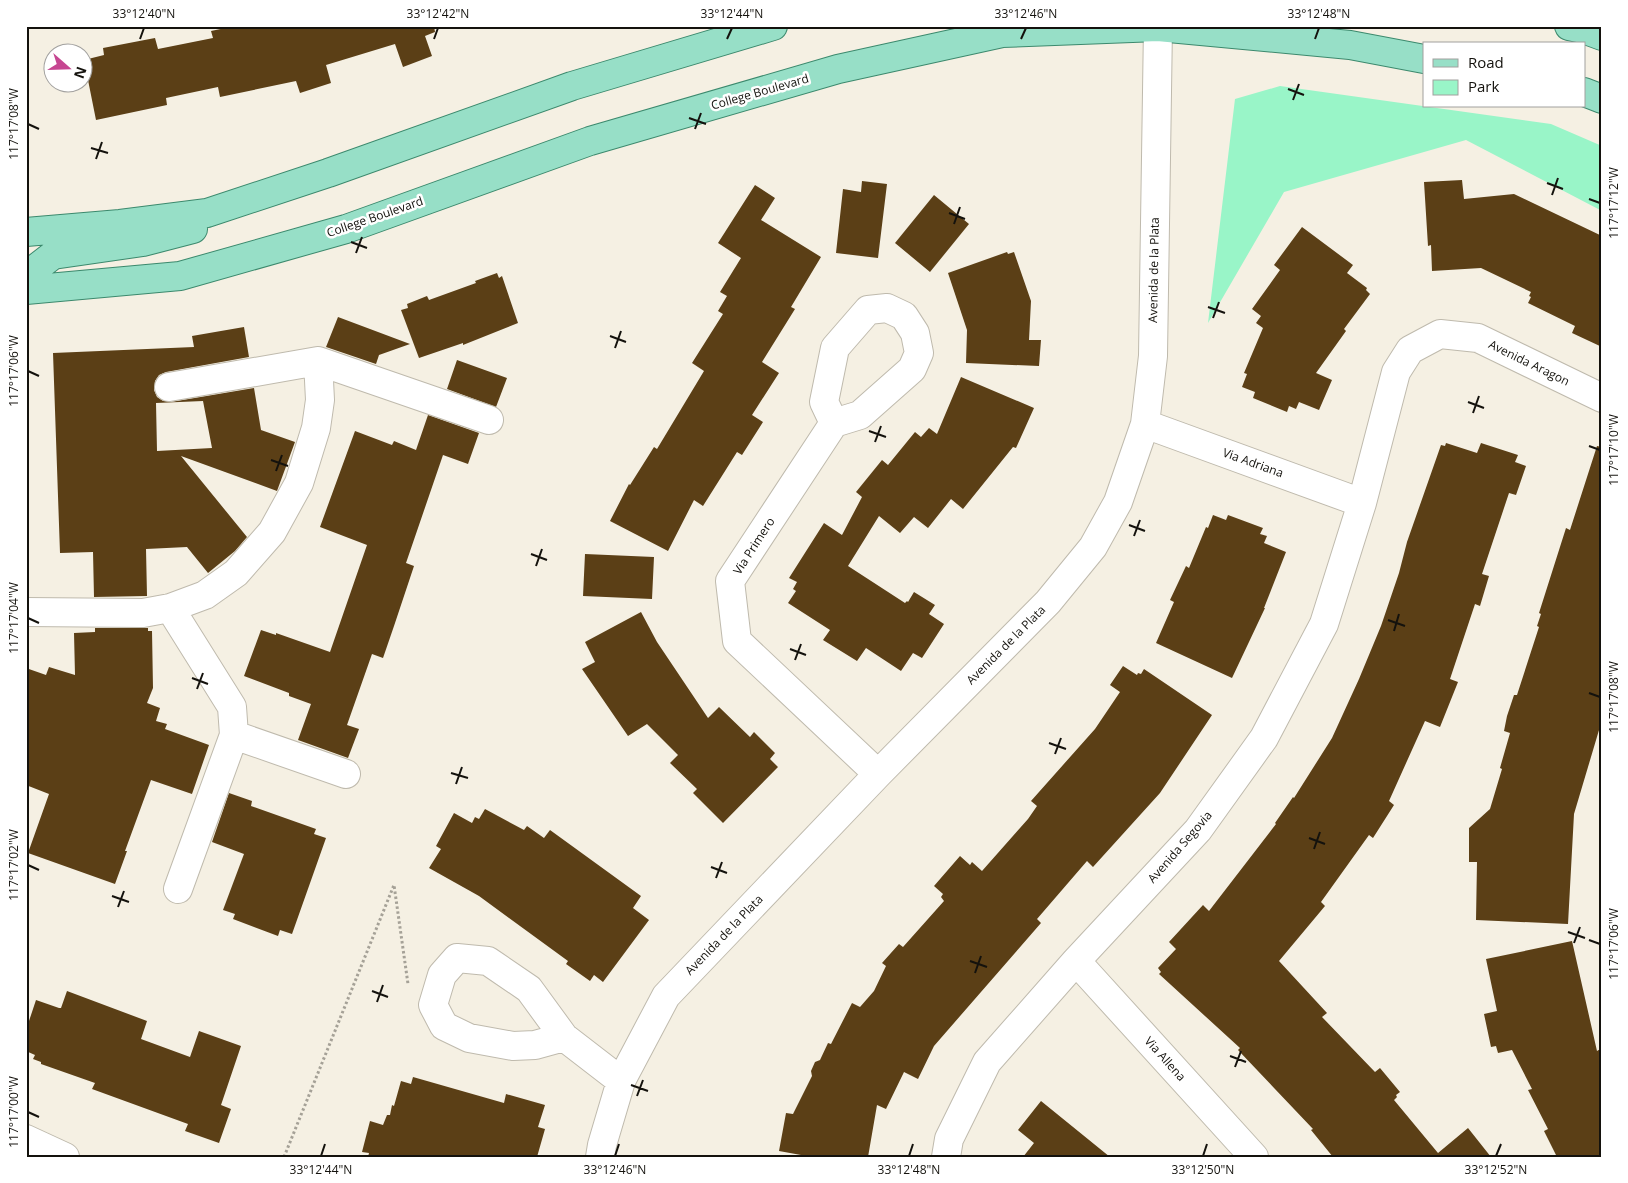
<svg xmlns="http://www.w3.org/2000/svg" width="1628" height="1183" font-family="'Open Sans',sans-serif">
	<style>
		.green { fill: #99f5c8 }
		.building { fill: #5b3f16; fill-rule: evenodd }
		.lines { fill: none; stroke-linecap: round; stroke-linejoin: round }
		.minor-casing { stroke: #bfbaad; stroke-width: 30 }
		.major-casing { stroke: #3c896d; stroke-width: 30 }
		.path { stroke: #a5a197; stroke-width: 3; stroke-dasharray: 2.5 2.5; stroke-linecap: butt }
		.minor { stroke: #fff; stroke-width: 28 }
		.major { stroke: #97dfc7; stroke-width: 28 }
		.ticks { fill: none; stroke: #14120d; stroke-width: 2 }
		.labels { text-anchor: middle; stroke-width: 5; stroke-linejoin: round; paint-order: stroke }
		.street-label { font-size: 12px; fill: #14120d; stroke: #fff }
		.neatline { fill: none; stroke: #14120d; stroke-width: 2 }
		.ticks-label { font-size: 12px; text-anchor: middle; fill: #14120d }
	</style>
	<rect width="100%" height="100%" fill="#f5f0e3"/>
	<path class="green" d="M1280,86L1551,124L1602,146V211L1466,140L1284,192L1208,323L1235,99Z"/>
	<path class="building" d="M235,26H434L435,32L425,36L432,56L403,67L395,44L326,65L331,83L300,93L296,81L220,97L218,87L166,98L167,105L96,120L84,60L104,55L103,48L155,38L158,49L213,38L211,31Z
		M1462,180L1464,199L1514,194L1602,236V347L1572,333L1575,326L1528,303L1531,297L1529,296L1531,292L1481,268L1432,271L1431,245L1428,246L1424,182Z
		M862,181L887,184L878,258L836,253L843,189L861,192Z
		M755,185L775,198L761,220L821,257L791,307L795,309L762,362L779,373L752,415L763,422L742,455L737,452L703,506L694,500L668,551L610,521L629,484L630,485L654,447L657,449L704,371L692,363L723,314L718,311L727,296L720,292L741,258L718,243Z
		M934,195L969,224L930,272L895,243Z
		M1302,227L1353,265L1347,273L1367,288L1366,290L1370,294L1344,329L1346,331L1316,373L1332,380L1319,410L1299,402L1296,409L1289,406L1287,412L1253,398L1255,392L1242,387L1247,374L1244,373L1263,328L1256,323L1261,316L1252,309L1280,270L1274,265Z
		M1007,252L1008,254L1014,252L1031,301L1029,340H1041L1039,366L966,363L967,330L948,273Z
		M497,273L499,278L502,276L518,323L463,345V343L419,358L401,310L408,308L407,304L427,296L429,300L476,283L475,281Z
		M338,317L410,344L379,355L376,364L326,347Z
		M244,327L249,357L166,372L159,375L155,381L154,390L157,397L163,401L171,402L254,388L261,430L295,442L277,491L181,456L247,537L235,551L208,573L187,547L146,549L147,596L94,597L93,552L60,553L53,353L194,347L192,336ZM203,401L212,448L157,451L156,403Z
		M457,360L507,378L496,407L447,389Z
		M961,377L1034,408L1016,448L1013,447L963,509L951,499L928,528L914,517L900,533L879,516L848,566L905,603L907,601L908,602L914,592L935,605L929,614L944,624L922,658L913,653L901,671L866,648L857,661L823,640L830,630L788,603L796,591L793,589L797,582L789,578L824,523L842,535L862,497L856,492L882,460L888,465L915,432L921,437L929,428L937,434Z
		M428,415L479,433L468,464L443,455L406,563L414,566L394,626L383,658L372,654L347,725L359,729L348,758L298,740L311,704L289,696V693L244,676L261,630L276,635V633L330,652L367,545L320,527L355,431L392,445L394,441L416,450Z
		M1446,443L1477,453L1481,443L1518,455L1515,462L1526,466L1516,495L1509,493L1482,574L1489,576L1480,606L1475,604L1450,679L1458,682L1440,727L1425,721L1389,801L1394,805L1373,838L1369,835L1321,902L1325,906L1279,961L1327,1013L1322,1017L1375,1072L1380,1068L1400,1092L1396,1095L1397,1097L1394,1100L1438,1153L1468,1128L1491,1157H1333L1311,1130L1313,1129L1238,1050L1240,1048L1159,974L1161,972L1158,968L1176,949L1169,942L1203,905L1209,911L1276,824L1275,823L1293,797L1294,798L1332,738L1359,679L1381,626L1399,573L1407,542L1441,445L1445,446Z
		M1597,446L1602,447V720L1574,814L1568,924L1476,920L1477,862H1469V828L1490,809L1502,769L1500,768L1510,733L1504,731L1507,716L1514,695H1517L1539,627L1537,626L1541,614L1539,613L1566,528L1570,530Z
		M1213,515L1226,520L1228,515L1263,528L1260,534L1267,536L1264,543L1286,552L1264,608H1265L1232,678L1156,643L1174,602L1170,600L1186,566L1189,568L1206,527L1208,528Z
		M585,554L654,557L652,599L583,596Z
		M641,612L657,642L708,718L719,707L750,737L754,732L775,753L770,759L778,767L723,823L693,793L697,789L670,763L678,755L647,724L628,736L582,669L595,662L585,642Z
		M95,628H148V631H152L153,688L147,703L160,708L156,721L167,724L165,729L209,745L192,794L151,780L125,851H127L115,884L28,853L49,794L26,785V668L46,675L49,667L75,675L74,633L95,632Z
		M1123,666L1137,675L1138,673L1141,674L1144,669L1212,715L1160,793L1093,867L1087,861L1037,919L1041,923L934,1046L918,1079L904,1072L886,1109L877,1105L868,1157H812L779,1151L786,1113L793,1114L812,1076L811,1071L815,1062L820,1060L828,1043L831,1044L852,1003L860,1007L874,991L886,966L882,963L899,944L903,947L944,901L941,897L943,894L934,886L960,856L970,865L972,862L982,871L1028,819L1037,806L1031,801L1095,729L1120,692L1110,685Z
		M229,793L252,801L251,806L316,829L314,834L326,838L292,934L280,930L278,936L233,919L235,914L223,910L244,854L212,842Z
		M485,809L524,830L527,826L544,838L550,830L641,896L633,908L649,920L603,982L594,975L590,981L566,964L568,961L479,896L429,868L441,849L436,846L454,813L472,823L475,817L479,819Z
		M1572,941L1597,1051L1602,1048V1157H1557L1544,1131L1548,1129L1528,1090L1532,1089L1512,1050L1498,1053L1496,1046L1491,1047L1484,1014L1497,1011L1486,959Z
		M67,991L147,1021L141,1039L190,1057L199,1031L241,1046L221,1105L231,1109L219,1143L185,1131L188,1124L92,1089L95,1083L41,1064V1062L33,1059L35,1055L26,1051V1030L36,1000L59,1008H61Z
		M413,1077L504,1103L506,1094L545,1105L538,1127L545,1129L537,1157H368L369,1153L362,1152L370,1121L383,1125L387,1115H390L392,1105L394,1106L401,1081L411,1084Z
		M1041,1101L1110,1157H1023L1034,1143L1018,1130Z"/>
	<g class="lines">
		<defs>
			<path id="minor" d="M169,387L318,361L489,420
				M834,423L824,402L835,348L868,310L887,308L904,316L915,333L919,353L912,369L860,415L834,423L730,581L737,641L878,774
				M1145,424L1362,503
				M170,608L232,707L234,735L178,889
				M26,612L143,613L170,608L205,595L236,573L272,532L299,483L316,428L320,400L318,361
				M234,735L346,774
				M1076,961L1254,1157
				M564,1037L535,1045L513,1046L469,1038L444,1026L433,1005L442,975L457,958L488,961L529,989L564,1037L621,1081
				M26,1139L65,1157
				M600,1157L602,1145L621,1081L666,996L878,774L1048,602L1093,547L1118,502L1145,424L1153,356L1158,26
				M946,1157L949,1139L987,1062L1076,961L1198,830L1264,738L1324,624L1362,503L1396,372L1410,350L1440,334L1478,338L1602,398"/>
			<path id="major" d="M1569,26L1583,29L1602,36
				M1584,92L1602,99
				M26,232L120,224L207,213L328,173L572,86L773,26
				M26,276L53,255L143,242L193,229
				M26,290L180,276L346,229L590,141L838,69L1002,33L1158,27L1350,45L1424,59"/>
		</defs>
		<use href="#minor" class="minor-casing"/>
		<use href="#major" class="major-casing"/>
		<path class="path" d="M284,1157L394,885L408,984"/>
		<use href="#minor" class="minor"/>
		<use href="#major" class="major"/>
	</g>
	<path class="ticks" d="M140,39L144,28M434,39L438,28M727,39L732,28M1021,39L1026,28M1315,39L1319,28M1288,89L1304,95M1293,100L1299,84M689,118L706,124M28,124L39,129M695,129L701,113M91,148L108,153M96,159L102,142M1547,183L1563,189M1552,195L1558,178M1589,199L1600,203M949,213L965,219M954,224L960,207M351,242L367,248M356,253L362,237M1208,307L1225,313M1213,318L1219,302M610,336L626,342M615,348L621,331M28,371L39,376M1468,402L1484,408M1473,413L1479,396M869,431L886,437M875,442L881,426M1589,446L1600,450M271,460L288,466M276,471L282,455M1129,525L1145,531M1134,536L1140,520M531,554L547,560M536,566L542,549M28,618L39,623M1388,620L1405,626M1394,631L1399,614M790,649L806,655M795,660L801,644M192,678L208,684M197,689L203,673M1589,693L1600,697M1049,743L1066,749M1055,754L1061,738M451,773L468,778M456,784L462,767M1309,838L1325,844M1314,849L1320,832M28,865L39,870M711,867L727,873M716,878L722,862M112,896L129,902M118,907L124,891M1568,932L1585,938M1589,940L1600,944M1574,943L1580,927M970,961L987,967M975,973L981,956M372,991L388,997M377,1002L383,985M1230,1056L1246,1062M1235,1067L1241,1051M631,1085L648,1091M637,1096L643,1080M28,1112L39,1117M321,1156L325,1144M615,1156L619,1144M909,1156L913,1144M1203,1156L1207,1144M1496,1156L1501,1144"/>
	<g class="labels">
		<g class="street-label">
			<text transform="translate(760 92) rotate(-16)" y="4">College Boulevard</text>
			<text transform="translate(375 217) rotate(-19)" y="4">College Boulevard</text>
			<text transform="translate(1154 270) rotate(-89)" y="4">Avenida de la Plata</text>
			<text transform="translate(1529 363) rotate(26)" y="4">Avenida Aragon</text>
			<text transform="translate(1253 463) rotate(20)" y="4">Via Adriana</text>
			<text transform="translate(754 546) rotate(-57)" y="4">Via Primero</text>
			<text transform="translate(1006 645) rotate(-45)" y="4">Avenida de la Plata</text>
			<text transform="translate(1180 847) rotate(-49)" y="4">Avenida Segovia</text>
			<text transform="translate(724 935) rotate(-46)" y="4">Avenida de la Plata</text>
			<text transform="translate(1165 1059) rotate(48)" y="4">Via Allena</text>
		</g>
	</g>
	<rect width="1628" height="1183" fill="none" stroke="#ffffff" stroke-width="55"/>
	<rect x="1423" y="42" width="162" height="65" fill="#ffffff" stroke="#a1a09e"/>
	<rect x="1433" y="59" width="25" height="8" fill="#97dfc7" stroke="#a1a09e"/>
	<text x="1468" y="68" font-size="15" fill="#14120d">Road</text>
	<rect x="1433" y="80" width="25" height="15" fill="#99f5c8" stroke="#a1a09e"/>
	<text x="1468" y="92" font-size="15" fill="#14120d">Park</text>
	<g transform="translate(68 68) rotate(110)"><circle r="24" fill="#ffffff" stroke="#a1a09e"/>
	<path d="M0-4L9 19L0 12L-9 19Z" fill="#c64691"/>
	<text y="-8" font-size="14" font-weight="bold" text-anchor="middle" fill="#14120d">N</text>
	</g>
	<rect x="28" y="28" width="1572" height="1128" class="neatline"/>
	<g class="ticks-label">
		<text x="144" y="18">33°12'40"N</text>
		<text x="438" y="18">33°12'42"N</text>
		<text x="732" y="18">33°12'44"N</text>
		<text x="1026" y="18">33°12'46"N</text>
		<text x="1319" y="18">33°12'48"N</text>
		<text transform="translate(14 124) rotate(-90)" y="4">117°17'08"W</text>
		<text transform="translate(1614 203) rotate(-90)" y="4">117°17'12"W</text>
		<text transform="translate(14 371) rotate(-90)" y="4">117°17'06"W</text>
		<text transform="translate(1614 450) rotate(-90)" y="4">117°17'10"W</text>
		<text transform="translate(14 618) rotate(-90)" y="4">117°17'04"W</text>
		<text transform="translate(1614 697) rotate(-90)" y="4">117°17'08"W</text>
		<text transform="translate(14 865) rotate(-90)" y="4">117°17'02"W</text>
		<text transform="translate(1614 944) rotate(-90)" y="4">117°17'06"W</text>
		<text transform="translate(14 1112) rotate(-90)" y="4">117°17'00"W</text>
		<text x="321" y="1174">33°12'44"N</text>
		<text x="615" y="1174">33°12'46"N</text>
		<text x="909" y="1174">33°12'48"N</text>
		<text x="1203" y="1174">33°12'50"N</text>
		<text x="1496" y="1174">33°12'52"N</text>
	</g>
</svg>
